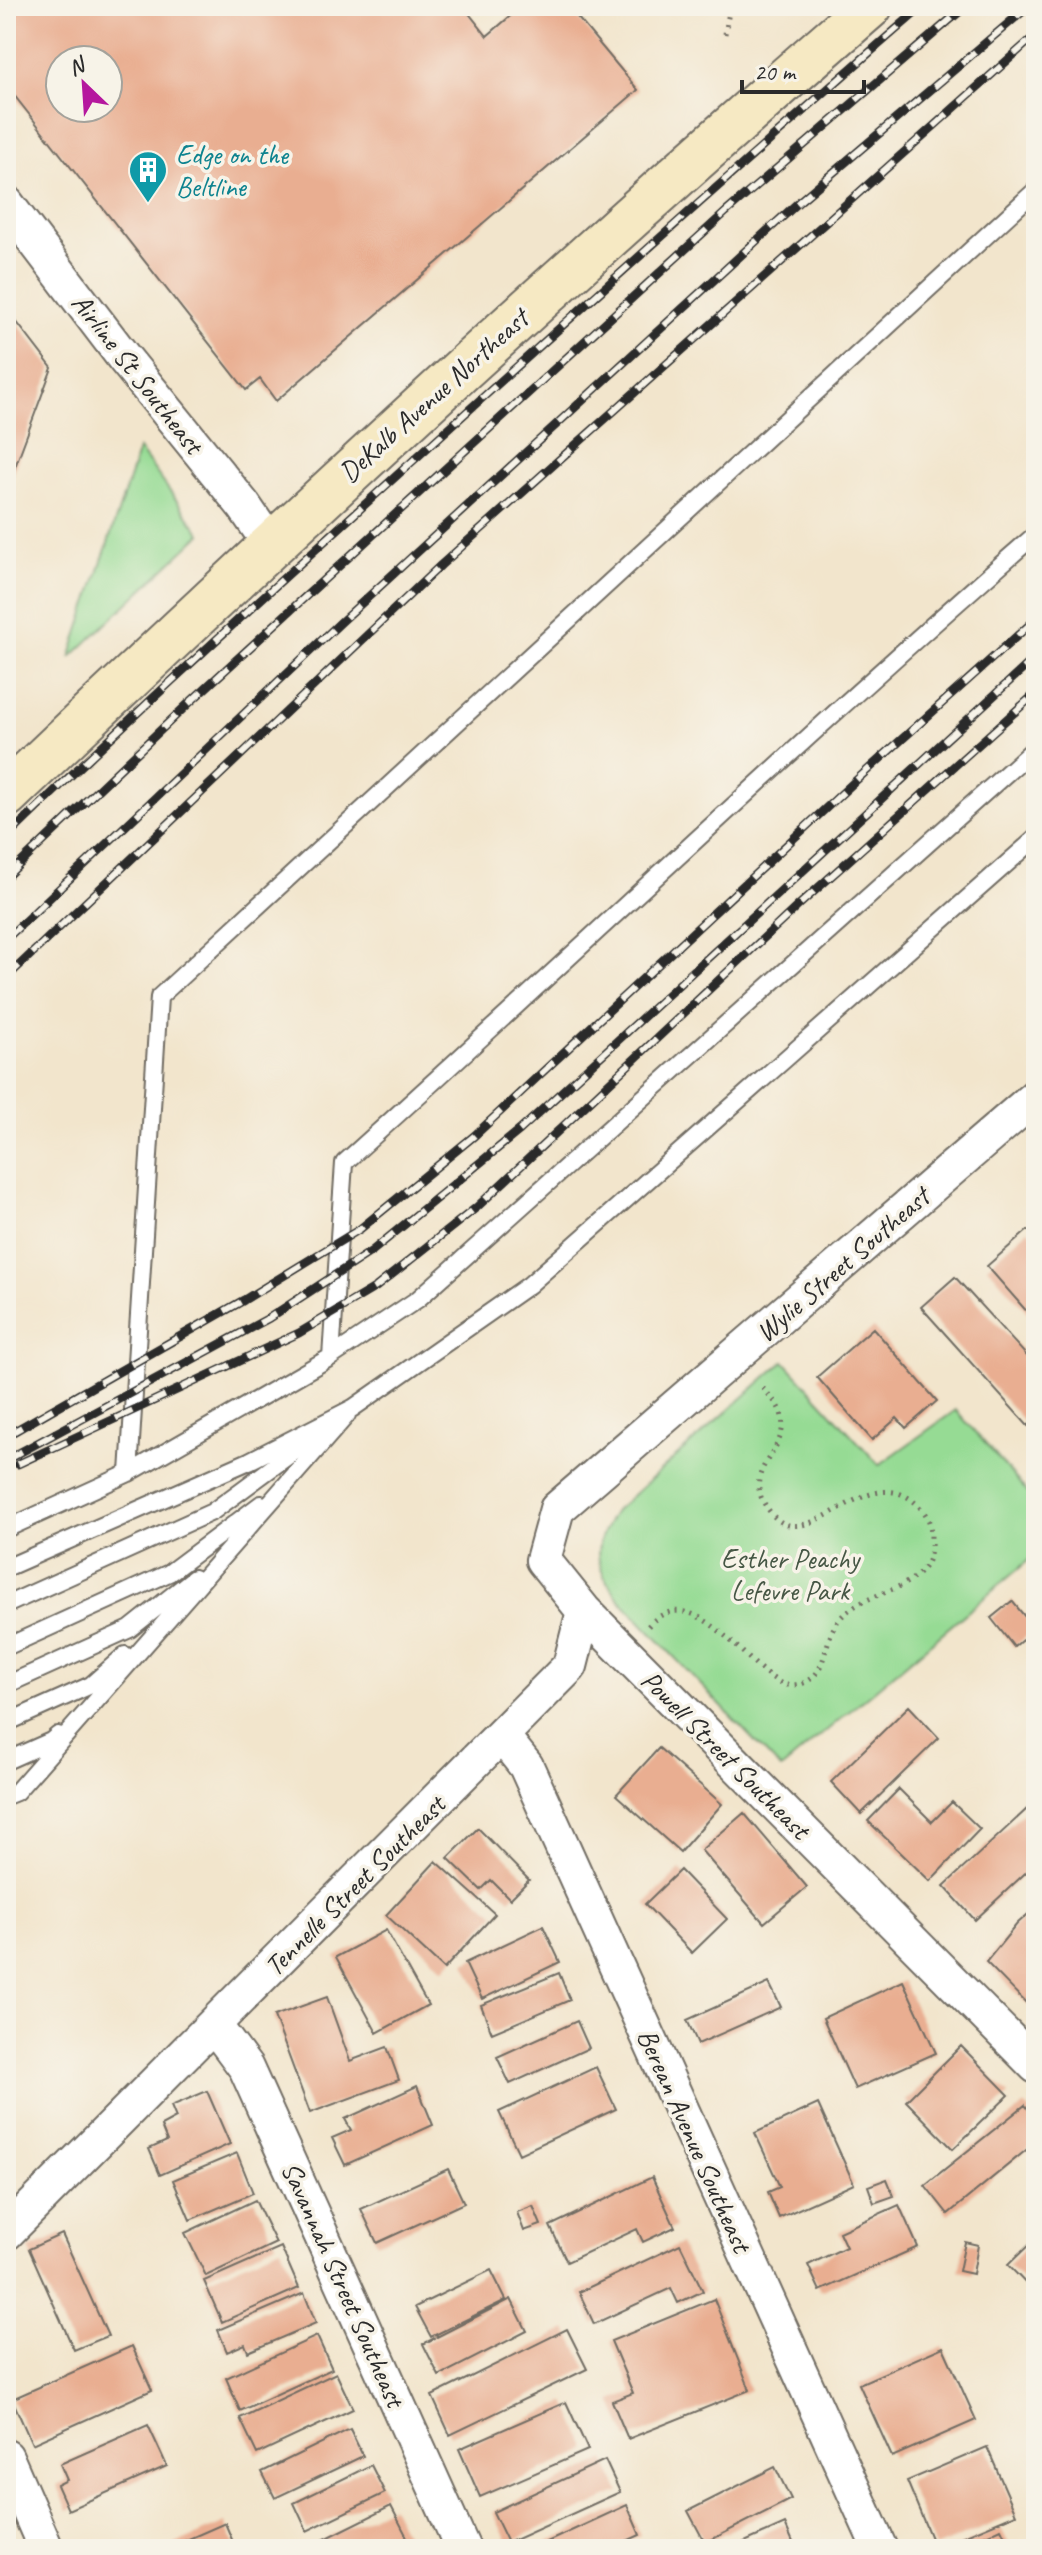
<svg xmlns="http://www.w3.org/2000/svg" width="1042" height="2555" font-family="Caveat,sans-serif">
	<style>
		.green { fill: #96db94; stroke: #608360; stroke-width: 2 }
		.building { fill: #e9ae91; fill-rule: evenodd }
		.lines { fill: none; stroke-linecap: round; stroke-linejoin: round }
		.service-casing { stroke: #716c63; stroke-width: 20 }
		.minor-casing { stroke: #716c63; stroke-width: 38 }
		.secondary-casing { stroke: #716c63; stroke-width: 48 }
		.path { stroke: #716c63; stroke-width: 5; stroke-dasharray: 2 6; stroke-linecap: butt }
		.service { stroke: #fff; stroke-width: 16 }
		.minor { stroke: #fff; stroke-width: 34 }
		.secondary { stroke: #f6e9c3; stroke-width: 44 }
		.rail-casing { stroke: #2b2b2b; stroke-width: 9 }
		.rail { stroke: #f7f3e8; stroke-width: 6; stroke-dasharray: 18; stroke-linecap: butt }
		.labels { text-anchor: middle; stroke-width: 7; stroke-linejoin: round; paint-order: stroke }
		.culture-label { font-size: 28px; fill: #0d838f; stroke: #f7f3e8; text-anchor: start }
		.street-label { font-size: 28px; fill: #2b2b2b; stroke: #f7f3e8 }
		.park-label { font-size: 28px; fill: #465745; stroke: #f7f3e8 }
	</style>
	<rect width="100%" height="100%" fill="#f7f3e8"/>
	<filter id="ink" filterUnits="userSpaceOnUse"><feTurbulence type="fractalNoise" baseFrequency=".0125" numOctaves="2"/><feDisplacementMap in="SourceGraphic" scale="16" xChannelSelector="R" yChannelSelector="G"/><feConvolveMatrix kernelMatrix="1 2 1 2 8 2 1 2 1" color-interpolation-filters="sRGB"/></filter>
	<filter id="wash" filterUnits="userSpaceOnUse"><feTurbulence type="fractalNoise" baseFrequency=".006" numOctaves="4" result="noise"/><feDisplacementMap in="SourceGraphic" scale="32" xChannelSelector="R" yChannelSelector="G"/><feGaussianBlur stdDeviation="1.8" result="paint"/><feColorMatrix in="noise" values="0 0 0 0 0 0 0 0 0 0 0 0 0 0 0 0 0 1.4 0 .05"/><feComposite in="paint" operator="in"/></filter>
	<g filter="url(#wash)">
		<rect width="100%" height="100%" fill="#f2e5cc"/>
		<path class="green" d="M139,449L201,534L70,658Z
			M784,1361L879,1465L956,1410L1036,1502V1554L781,1769L619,1599C593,1563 591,1549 615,1511Z"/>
		<g id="blocks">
			<path class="building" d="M6,6H463L487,36L522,6H568L638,90L276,401L260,379L246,390L6,85ZM60,60H108V108H60Z
				M6,308L52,368L6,491Z
				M1028,1230L1036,1238V1322L987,1266Z
				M955,1277L1036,1366V1418L1028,1426L921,1307Z
				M873,1328L937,1401L906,1428L897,1418L872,1440L817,1377Z
				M1012,1601L1035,1629L1014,1647L991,1618Z
				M909,1706L939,1738L861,1814L831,1782Z
				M659,1748L722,1804L680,1852L616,1795Z
				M899,1789L932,1822L952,1802L980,1829L930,1881L868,1821Z
				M1027,1809L1036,1818V1863L975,1920L944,1886Z
				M744,1813L807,1887L764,1923L701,1850Z
				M478,1828L529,1880L510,1899L491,1880L481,1890L448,1858Z
				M436,1861L495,1914L444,1969L386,1915Z
				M680,1870L727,1919L692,1953L645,1904Z
				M1036,1907V2013L986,1962L1017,1924Z
				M543,1926L560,1962L482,1999L465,1963Z
				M386,1930L428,2005L377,2033L336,1957Z
				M559,1973L570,2000L492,2033L481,2005Z
				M903,1981L936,2053L855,2089L823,2018Z
				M769,1983L781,2007L698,2044L687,2020Z
				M327,1997L350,2061L387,2047L399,2080L310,2113L274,2016Z
				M577,2021L589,2048L510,2084L497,2057Z
				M961,2046L1009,2095L953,2149L906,2101Z
				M596,2067L616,2109L519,2154L499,2112Z
				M417,2086L433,2125L345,2165L332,2138L351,2130L345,2119Z
				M207,2091L230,2144L160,2175L149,2149L167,2141L161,2126L176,2118L171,2106Z
				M818,2104L854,2184L779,2218L768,2192L780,2187L755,2133Z
				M1025,2105L1036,2119V2142L948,2214L925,2185Z
				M237,2153L253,2193L190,2220L173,2180Z
				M448,2169L464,2203L377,2243L361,2209Z
				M652,2177L675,2227L643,2242L637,2229L567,2262L550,2226Z
				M887,2179L894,2196L874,2203L868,2186Z
				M255,2200L276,2243L206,2276L185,2233Z
				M899,2205L918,2247L820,2291L808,2265L846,2247L839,2232Z
				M533,2206L541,2225L524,2231L517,2212Z
				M62,2234L108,2336L74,2350L29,2249Z
				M1036,2238V2294L1008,2265Z
				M965,2242L978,2245L973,2274L959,2271Z
				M680,2244L703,2291L678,2303L671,2288L594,2324L579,2292Z
				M281,2247L299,2288L222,2322L204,2281Z
				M491,2270L506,2300L431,2337L415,2307Z
				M304,2293L316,2323L248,2352L245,2344L227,2352L218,2330Z
				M511,2299L527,2331L439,2376L423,2344Z
				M714,2299L750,2390L628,2439L612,2401L633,2393L611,2341Z
				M567,2329L587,2369L450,2435L432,2396Z
				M317,2336L332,2369L240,2411L226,2378Z
				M132,2346L152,2390L32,2444L12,2399Z
				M943,2347L976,2420L892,2457L859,2384Z
				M336,2373L353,2409L257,2454L240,2418Z
				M566,2402L588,2450L480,2497L459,2449Z
				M148,2425L167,2466L68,2510L57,2485L67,2480L60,2464Z
				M350,2429L363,2456L275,2498L262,2472Z
				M987,2447L1016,2514L935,2548L907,2481Z
				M605,2460L620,2492L508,2543L493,2512Z
				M371,2465L385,2493L307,2531L294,2503Z
				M775,2467L791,2499L705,2543L688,2511Z
				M627,2505L640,2535L609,2549H532Z
				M391,2506L408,2539L388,2549H315L313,2545Z
				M225,2523L236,2549H166Z
				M785,2524L796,2549H729Z
				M1001,2528L1011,2549H956Z"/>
		</g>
	</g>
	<g filter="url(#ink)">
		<use href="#blocks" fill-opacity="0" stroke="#716c63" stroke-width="2"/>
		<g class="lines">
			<defs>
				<path id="service" d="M331,1357L344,1163C576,954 801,738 1036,534
					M129,1473L159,997L1036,190
					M6,1529L129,1473L331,1357L418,1299L1036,747
					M6,1568L249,1461L353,1408L529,1285L1036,838
					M6,1605L212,1512L315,1436
					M6,1647L169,1573L261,1504
					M6,1685L130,1629L194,1578
					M6,1723L91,1685L125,1655
					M6,1761L51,1741L58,1735
					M6,1796L16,1792L347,1415"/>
				<path id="minor" d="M6,203L124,358L244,506L270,544
					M1036,1096L557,1509L543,1560L584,1611L1036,2066
					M502,1736L526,1766L880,2549
					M214,2025L246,2068L463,2549
					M6,2233L570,1666L584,1611
					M6,2457L46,2549"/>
				<path id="secondary" d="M6,795C289,526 575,262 870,6"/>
			</defs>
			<use href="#service" class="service-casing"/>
			<use href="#minor" class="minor-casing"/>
			<use href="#secondary" class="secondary-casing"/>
			<path class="path" d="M725,34L730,6
				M648,1626C690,1580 737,1654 771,1677C776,1680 780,1684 787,1685C830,1687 820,1645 838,1621C864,1586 935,1595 931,1539C931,1528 930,1519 923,1511C872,1448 810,1562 771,1513C734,1468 793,1453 781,1413C777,1402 767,1393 759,1384"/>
			<use href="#service" class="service"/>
			<use href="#minor" class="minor"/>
			<use href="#secondary" class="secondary"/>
			<defs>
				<path id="rail" d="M6,838C132,715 263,597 394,478C569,319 744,161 923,6
					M6,877L187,705L726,212L966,6
					M6,939L341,622L801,200L1029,6
					M6,978L441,565L1036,35
					M6,1436L244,1300L360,1229L474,1136L852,784L1036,619
					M6,1460L269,1318L372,1251L520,1130L1036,657
					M18,1464L299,1333L376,1287L477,1207L800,904L1036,693"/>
			</defs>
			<use href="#rail" class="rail-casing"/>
			<use href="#rail" class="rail"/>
		</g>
	</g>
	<defs>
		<symbol id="building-pin" viewBox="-11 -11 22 30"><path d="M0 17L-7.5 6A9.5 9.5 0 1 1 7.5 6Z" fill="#0f9aa8" stroke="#f7f3e8"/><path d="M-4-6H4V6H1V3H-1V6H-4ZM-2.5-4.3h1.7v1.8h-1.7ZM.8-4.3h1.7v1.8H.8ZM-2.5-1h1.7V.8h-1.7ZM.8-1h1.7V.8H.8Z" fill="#fff"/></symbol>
	</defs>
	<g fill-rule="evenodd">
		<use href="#building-pin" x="126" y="148" width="44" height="60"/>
	</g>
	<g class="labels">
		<g class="culture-label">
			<text x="176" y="164">Edge on the<tspan x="176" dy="32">Beltline</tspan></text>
		</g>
		<g class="street-label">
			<text transform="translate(138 373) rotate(52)" y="10">Airline St Southeast</text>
			<text transform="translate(433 395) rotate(-42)" y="10">DeKalb Avenue Northeast</text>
			<text transform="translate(842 1264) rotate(-41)" y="10">Wylie Street Southeast</text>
			<text transform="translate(726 1754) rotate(45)" y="10">Powell Street Southeast</text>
			<text transform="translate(354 1885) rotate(-45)" y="10">Tennelle Street Southeast</text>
			<text transform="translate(695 2140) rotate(66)" y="10">Berean Avenue Southeast</text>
			<text transform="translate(344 2284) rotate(66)" y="10">Savannah Street Southeast</text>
		</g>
		<g class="park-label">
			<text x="790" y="1568">Esther Peachy<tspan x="790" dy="32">Lefevre Park</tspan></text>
		</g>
	</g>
	<rect width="1042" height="2555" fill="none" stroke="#f7f3e8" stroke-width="32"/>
	<g transform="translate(84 84) rotate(335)"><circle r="38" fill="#f7f3e8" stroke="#a5a39c" stroke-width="2"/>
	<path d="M0-6L14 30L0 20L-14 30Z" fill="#b5179e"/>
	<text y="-12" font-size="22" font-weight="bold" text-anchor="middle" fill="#2b2b2b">N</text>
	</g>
	<path d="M742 80v12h122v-12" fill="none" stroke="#2b2b2b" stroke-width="4"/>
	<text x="754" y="80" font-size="24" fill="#2b2b2b" stroke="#f7f3e8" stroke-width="6" paint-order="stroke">20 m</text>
</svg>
